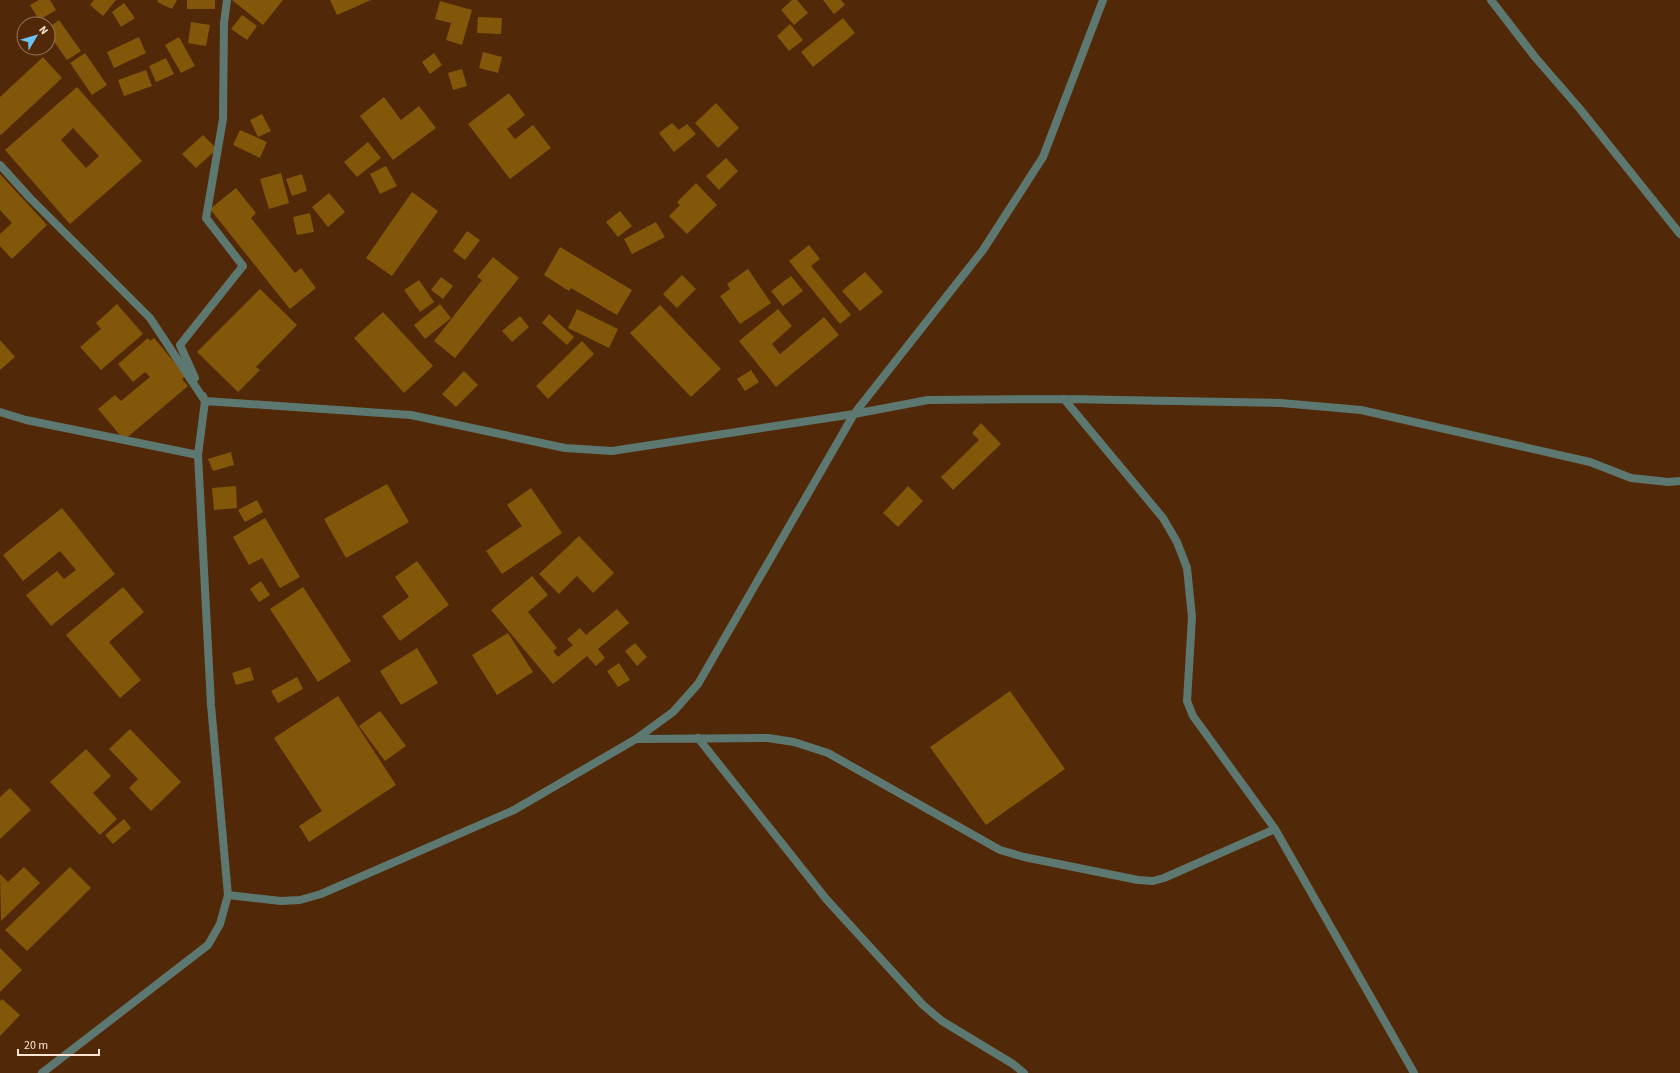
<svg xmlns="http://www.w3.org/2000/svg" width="1680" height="1073" font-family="'Source Sans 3',sans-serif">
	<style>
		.building { fill: #825709; fill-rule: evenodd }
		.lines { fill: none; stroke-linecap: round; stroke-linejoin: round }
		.street { stroke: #5d7870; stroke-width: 8 }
	</style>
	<rect width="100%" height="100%" fill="#512908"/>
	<path class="building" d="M39,0H50L56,10L39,20L30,5Z
		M94,0H116L103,16L90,5Z
		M158,0H177L172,9L157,2Z
		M187,0H215V9H187Z
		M232,0H283L263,25Z
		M330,0H371L337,15Z
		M792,0H797L808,13L794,25L781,10Z
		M823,0H841L845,5L834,14Z
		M440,1L472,10L462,45L446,40L451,23L435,19Z
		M124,3L135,18L121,27L112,12Z
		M242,15L257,26L247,40L231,29Z
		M478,17L502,18L501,34L477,33Z
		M843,18L855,33L813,67L801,52Z
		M59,20L81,51L67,60L48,33V28Z
		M191,22L210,25L206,46L188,43Z
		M790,24L803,40L789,51L777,36Z
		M139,37L146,53L114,68L107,52Z
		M179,37L195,66L181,73L165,45Z
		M483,52L502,57L498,73L479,68Z
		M85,53L107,85L92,95L70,63Z
		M434,53L442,65L430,74L422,62Z
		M43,57L62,78L1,135L0,134V97Z
		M166,58L174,74L156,82L149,66Z
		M462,69L467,86L453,90L448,73Z
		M146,70L152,86L124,96L118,80Z
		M77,87L142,161L70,224L5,150ZM73,128L99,156L86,168L61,140Z
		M509,93L525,115L507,129L515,139L533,125L551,148L510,179L468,124Z
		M384,97L401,120L419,106L436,128L393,160L360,116Z
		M716,103L739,128L718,148L695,123Z
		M262,114L271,131L258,137L250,120Z
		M672,123L679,130L687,124L696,134L674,152L659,133Z
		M240,130L267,142L260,158L233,145Z
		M203,135L217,149L196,168L182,154Z
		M368,142L381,158L357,177L344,162Z
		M726,158L738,171L719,190L706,176Z
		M386,166L397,186L380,194L370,174Z
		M281,173L289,203L269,209L260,179Z
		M0,174L47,225L12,259L0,246V234L12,223L0,210Z
		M302,174L307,191L292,196L286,179Z
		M696,183L717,205L687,234L669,216L680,205L677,202Z
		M236,188L256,213L251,218L295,273L301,268L316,288L290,309L210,209Z
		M412,192L438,211L392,276L366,258Z
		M329,193L345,212L328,227L312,207Z
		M620,211L632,226L618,237L606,222Z
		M310,213L314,232L297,235L293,217Z
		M656,222L665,237L632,254L624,239Z
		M467,231L480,240L465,260L453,251Z
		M809,245L820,259L811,266L851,315L840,324L789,261Z
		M560,247L632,290L617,315L571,288L569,291L544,275Z
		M493,257L519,278L455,358L434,341L482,280L477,277Z
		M748,269L771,303L740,324L720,296L730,289L727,284Z
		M865,272L883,292L860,311L842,291Z
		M682,275L696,289L677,308L663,294Z
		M791,276L803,291L783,306L771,291Z
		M441,277L453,286L443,299L431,290Z
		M419,280L434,302L420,312L404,290Z
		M260,289L297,325L256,367L260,370L238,392L197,352Z
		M117,304L143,334L101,370L80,347L101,329L96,323Z
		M440,304L451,318L425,339L414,325Z
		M660,305L721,369L691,397L630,333Z
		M577,309L618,329L609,348L568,328Z
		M778,309L792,326L772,344L780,354L824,317L839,335L776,387L739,341Z
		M383,312L433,366L404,393L354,338Z
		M549,314L574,337L567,345L542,323Z
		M520,316L529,327L512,342L502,331Z
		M148,338L150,341L154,338L186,376L182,379L188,386L124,440L98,409L115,395L121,401L150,377L145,372L133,382L118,364Z
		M0,340L15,357L0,370Z
		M582,341L594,354L548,399L536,386Z
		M751,370L759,382L745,391L737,379Z
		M464,371L478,385L456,407L442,394Z
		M981,423L1001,444L953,490L941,477L979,440L972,433Z
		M231,452L234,465L213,471L208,459Z
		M387,484L409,522L346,558L324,519Z
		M236,486L237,508L214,510L212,488Z
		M908,486L923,501L898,527L883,513Z
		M531,488L562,533L502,574L486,551L522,526L507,505Z
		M257,500L263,512L245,522L238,510Z
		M62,508L115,574L51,626L26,595L57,571L64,579L76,570L60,551L23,581L3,555Z
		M265,518L300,577L280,588L262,558L249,565L233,537Z
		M579,536L614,573L593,593L577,576L559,594L539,574Z
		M417,561L449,605L400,641L382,616L409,597L395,577Z
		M532,576L548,595L528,612L557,648L553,651L558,657L573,645L567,639L580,628L586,635L617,609L629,623L598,649L605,658L596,666L587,656L553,684L491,610Z
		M261,581L270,595L259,602L250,589Z
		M123,587L144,612L109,642L141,680L120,698L66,635Z
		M303,587L351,661L318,682L270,609Z
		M508,633L533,672L497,695L472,655Z
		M635,643L647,657L637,666L625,651Z
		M417,648L438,683L401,705L380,671Z
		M619,663L630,680L618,687L607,671Z
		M250,667L254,680L236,685L232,673Z
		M297,677L303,689L278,703L271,691Z
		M1010,691L1065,769L986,825L930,747Z
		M338,696L396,785L309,842L299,826L322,811L274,738Z
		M380,711L406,746L385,761L359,726Z
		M130,729L181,782L151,811L129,788L138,779L109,749Z
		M86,749L111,776L93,793L117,819L100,835L50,782Z
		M10,788L31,810L0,839V797Z
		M124,819L131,828L113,844L105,835Z
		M24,867L40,883L1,921L0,874L8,882Z
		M70,867L91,888L27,951L5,930Z
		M0,948L22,970L0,992Z
		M2,999L20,1015L0,1036V1001Z"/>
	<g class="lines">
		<path class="street" d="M1491,0L1535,57L1580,109L1680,234
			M0,165L30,198L150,318L205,401L411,415L565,448L612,451L854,414L928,400L1064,399L1281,403L1361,410L1590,462L1631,478L1668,482L1680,481
			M195,378L180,345L243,266L206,218L223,119L224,23L227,0
			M1064,399L1163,518L1177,542L1187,568L1192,617L1187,701L1193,716L1275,829L1414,1073
			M0,412L26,420L198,455
			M698,738L827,900L923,1005L942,1021L1013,1064L1024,1073
			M636,739L768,738L794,742L828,753L1000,850L1024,857L1138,880L1153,881L1164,878L1275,829
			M228,895L281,901L300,900L321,894L514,810L636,739L673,712L698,684L854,414L983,250L1043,157L1103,0
			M42,1073L208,945L220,924L228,895L211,705L198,455L205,401L203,396"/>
	</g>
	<g transform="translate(36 36) rotate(52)"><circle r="19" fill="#512908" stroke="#967459"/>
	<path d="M0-3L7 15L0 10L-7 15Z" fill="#6cc3f2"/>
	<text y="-6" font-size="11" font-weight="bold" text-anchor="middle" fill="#fee4d3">N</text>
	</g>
	<path d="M18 1049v6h81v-6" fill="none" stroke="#fee4d3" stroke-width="2"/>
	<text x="24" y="1049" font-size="12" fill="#fee4d3" stroke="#512908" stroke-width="3" paint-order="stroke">20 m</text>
</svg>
